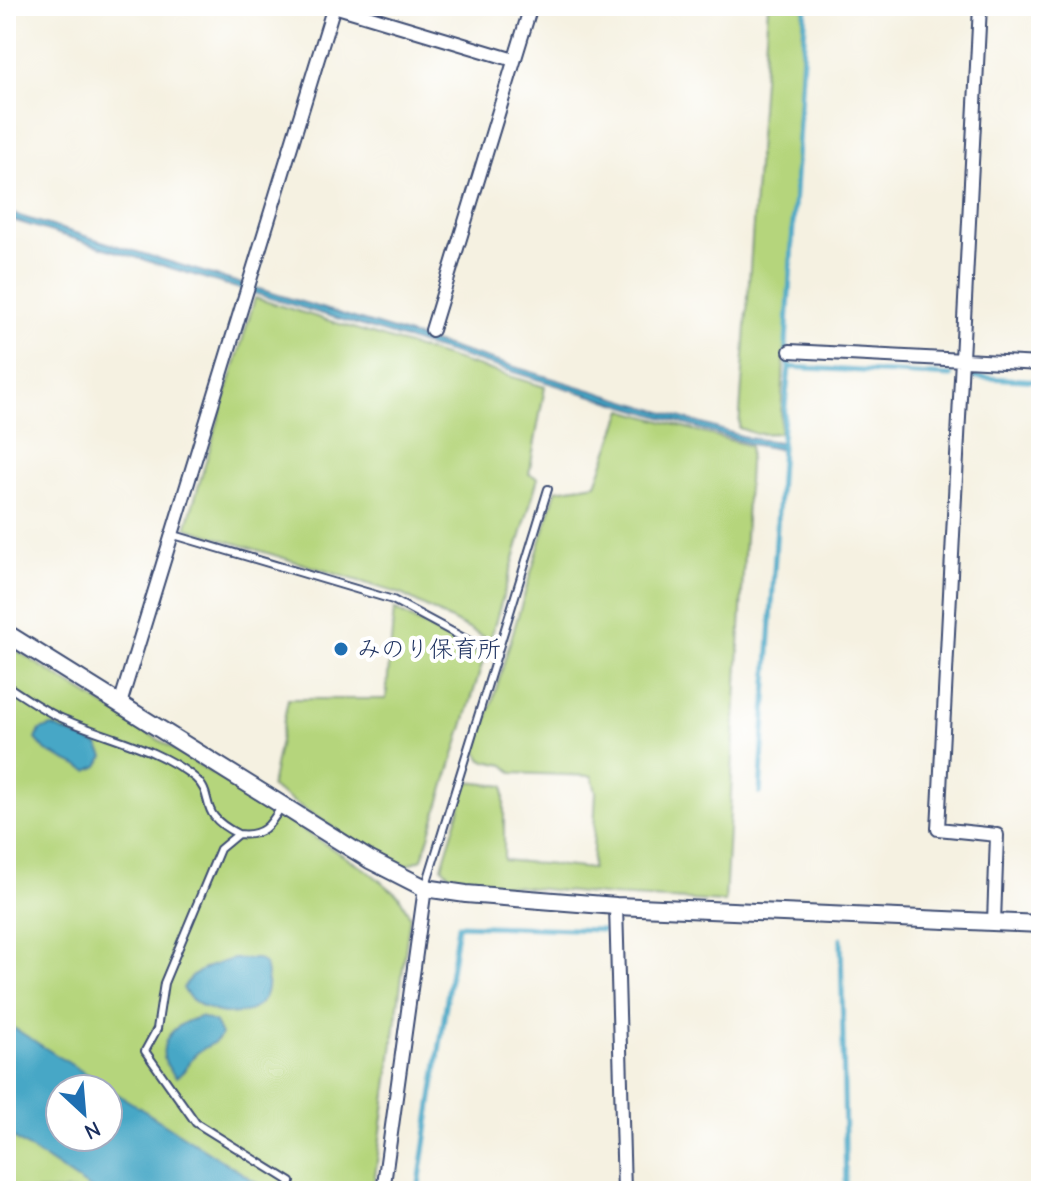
<svg xmlns="http://www.w3.org/2000/svg" width="1047" height="1197" font-family="'Comic Neue','Klee One',sans-serif">
	<style>
		.green { fill: #b5d57c; stroke: #68826d; stroke-width: 2; fill-rule: evenodd }
		.water { fill: #47a7c6; stroke: #316b92; stroke-width: 2; fill-rule: evenodd }
		.lines { fill: none; stroke-linecap: round; stroke-linejoin: round }
		.stream { stroke: #47a7c6; stroke-width: 5 }
		.service-casing { stroke: #3c4c72; stroke-width: 10 }
		.minor-casing { stroke: #3c4c72; stroke-width: 16 }
		.tertiary-casing { stroke: #3c4c72; stroke-width: 20 }
		.service { stroke: #fff; stroke-width: 6 }
		.minor { stroke: #fff; stroke-width: 12 }
		.tertiary { stroke: #fff; stroke-width: 16 }
		.poi-dot { fill: #1f6fb2; stroke: #fff; stroke-width: 3 }
		.labels { text-anchor: middle; stroke-width: 8; stroke-linejoin: round; paint-order: stroke }
		.poi-label { font-size: 24px; fill: #1b2f5e; stroke: #fff; text-anchor: start }
	</style>
	<rect width="100%" height="100%" fill="#fff"/>
	<filter id="ink" filterUnits="userSpaceOnUse"><feTurbulence type="fractalNoise" baseFrequency=".0125" numOctaves="2"/><feDisplacementMap in="SourceGraphic" scale="16" xChannelSelector="R" yChannelSelector="G"/><feConvolveMatrix kernelMatrix="1 2 1 2 8 2 1 2 1" color-interpolation-filters="sRGB"/></filter>
	<filter id="wash" filterUnits="userSpaceOnUse"><feTurbulence type="fractalNoise" baseFrequency=".006" numOctaves="4" result="noise"/><feDisplacementMap in="SourceGraphic" scale="32" xChannelSelector="R" yChannelSelector="G"/><feGaussianBlur stdDeviation="1.8" result="paint"/><feColorMatrix in="noise" values="0 0 0 0 0 0 0 0 0 0 0 0 0 0 0 0 0 1.4 0 .05"/><feComposite in="paint" operator="in"/></filter>
	<g filter="url(#wash)">
		<rect width="100%" height="100%" fill="#f5f1e1"/>
		<path class="green" d="M768,6H804L780,433L756,434L739,428Z
			M255,298L545,387L529,474L538,478L490,640L401,594L186,528Z
			M623,410L750,446L725,902L612,896L454,880L442,867L468,782L504,786V860L592,869L596,792L592,776L513,773L504,765L482,760L477,752L556,490L596,484Z
			M394,609L484,658L422,859L406,866L362,847L271,787L288,699H386Z
			M6,644L368,871L399,896L410,916L373,1191H6ZM60,1089H108V1137H60Z"/>
		<path class="water" d="M6,212L748,438L780,442L779,449L751,444L6,218Z
			M52,726L98,745L104,756L98,766L88,771L46,751L36,739L40,730Z
			M233,959H257L265,964C283,1034 196,1018 183,988C193,970 215,964 233,959Z
			M200,1017L215,1022L221,1035C214,1047 202,1046 194,1056C186,1065 187,1071 176,1077C150,1051 168,1025 200,1017Z
			M6,1023L270,1191H94L6,1133ZM108,1089V1137H60V1089Z"/>
		<g class="lines">
			<path class="stream" d="M789,367L786,344L806,6
				M971,377L1041,381
				M781,446L789,367L951,376
				M760,793L782,446
				M841,939L846,1191
				M418,1191L458,925L602,930"/>
		</g>
	</g>
	<g filter="url(#ink)">
		<g class="lines">
			<defs>
				<path id="service" d="M174,535L393,600L497,656
					M6,685C23,696 41,709 59,717C103,737 158,747 195,778C217,797 195,813 238,834
					M281,807C270,826 262,837 238,834L220,849L164,983L157,1029L145,1051L196,1123L291,1182L285,1191
					M426,885L548,489
					M6,1184L13,1191"/>
				<path id="minor" d="M334,6L514,60
					M980,6L938,829L997,835L994,922
					M432,330L531,6
					M790,351L1041,364
					M120,704L334,6
					M616,906L624,1191
					M383,1191L425,888"/>
				<path id="tertiary" d="M6,633L370,860L425,888L466,894L616,906L1041,924"/>
			</defs>
			<use href="#service" class="service-casing"/>
			<use href="#minor" class="minor-casing"/>
			<use href="#tertiary" class="tertiary-casing"/>
			<use href="#service" class="service"/>
			<use href="#minor" class="minor"/>
			<use href="#tertiary" class="tertiary"/>
		</g>
	</g>
	<circle class="poi-dot" cx="341" cy="649" r="8"/>
	<g class="labels">
		<g class="poi-label">
			<text x="357" y="657">みのり保育所</text>
		</g>
	</g>
	<rect width="1047" height="1197" fill="none" stroke="#fff" stroke-width="32"/>
	<g transform="translate(84 1113) rotate(154)"><circle r="38" fill="#ffffff" stroke="#a4acbf" stroke-width="2"/>
	<path d="M0-6L14 30L0 20L-14 30Z" fill="#1f6fb2"/>
	<text y="-12" font-size="22" font-weight="bold" text-anchor="middle" fill="#1b2f5e">N</text>
	</g>
</svg>
